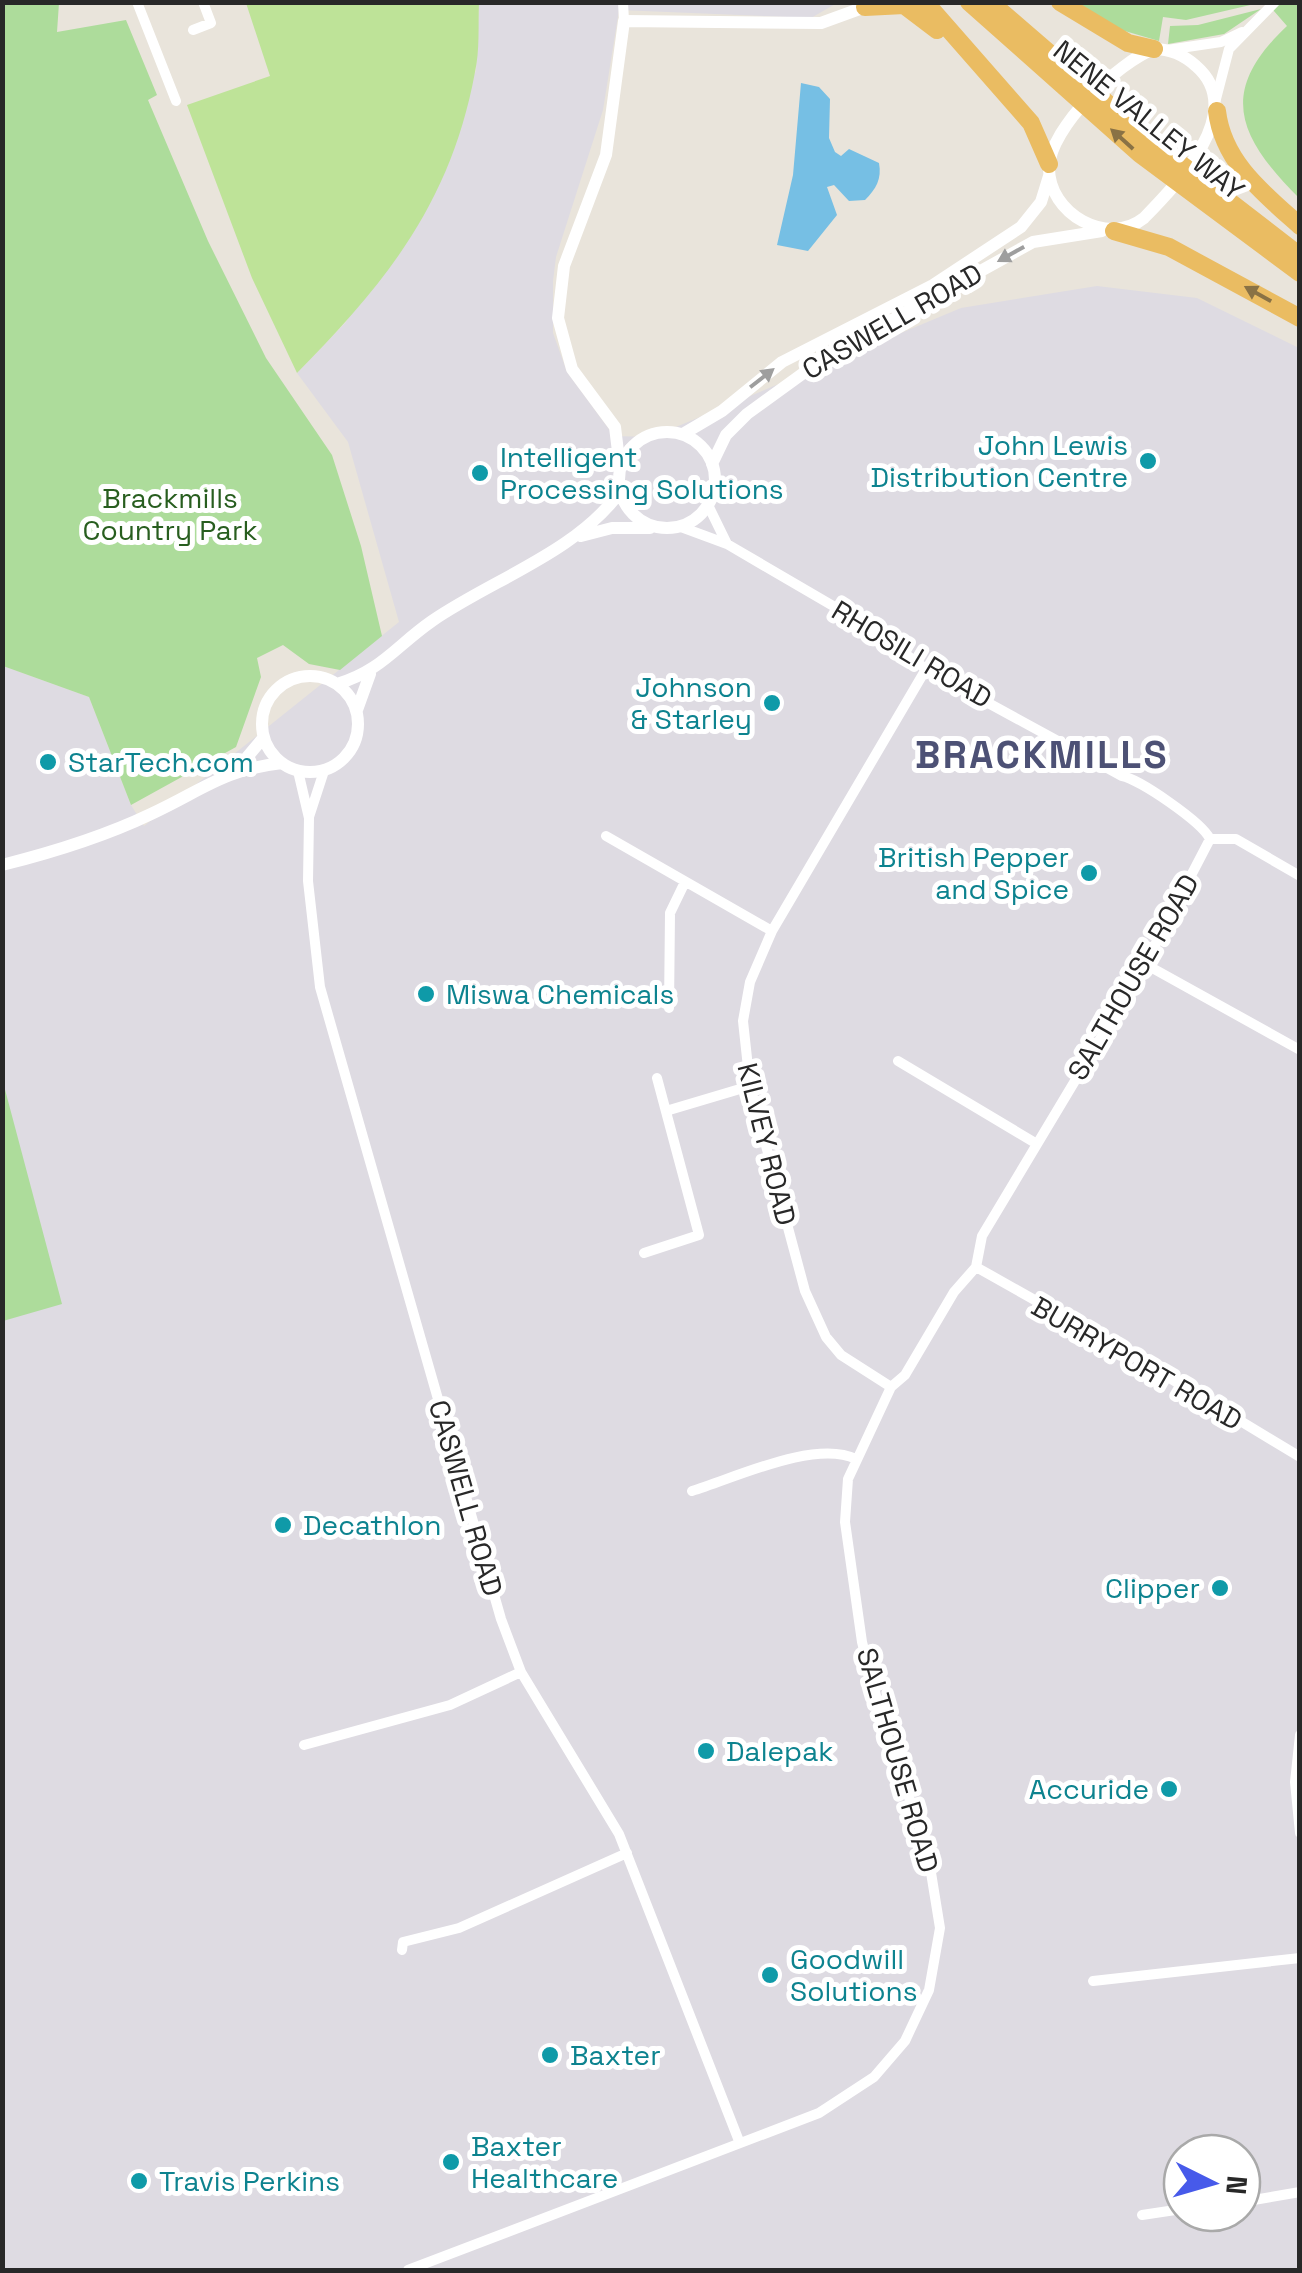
<svg xmlns="http://www.w3.org/2000/svg" width="1302" height="2273" font-family="'Space Grotesk',sans-serif">
	<style>
		.industrial { fill: #dedbe2; fill-rule: evenodd }
		.green { fill: #addc9b }
		.pitch { fill: #bee398 }
		.water { fill: #76bfe4 }
		.lines { fill: none; stroke-linecap: round; stroke-linejoin: round }
		.minor { stroke: #fff; stroke-width: 10 }
		.tertiary { stroke: #fff; stroke-width: 12 }
		.trunk { stroke: #eabc62; stroke-width: 18 }
		.oneway { fill: #897245 }
		.oneway2 { fill: #9e9e9e }
		.culture-dot { fill: #0f9aa8; stroke: #fff; stroke-width: 4 }
		.labels { text-anchor: middle; stroke-width: 10; stroke-linejoin: round; paint-order: stroke }
		.street-label { font-size: 28px; fill: #282828; stroke: #fff }
		.culture-label { font-size: 28px; fill: #0d838f; stroke: #fff; text-anchor: start }
		.park-label { font-size: 28px; fill: #285e1f; stroke: #fff }
		.district-label { font-size: 38px; font-weight: bold; letter-spacing: 2.5px; fill: #4d5175; stroke: #fff }
	</style>
	<rect width="100%" height="100%" fill="#e9e4db"/>
	<path class="industrial" d="M479,3H837L811,18L619,10L603,110L556,257L553,281V333L567,372L614,436L652,437L961,308L1097,286L1197,298L1299,348V2270H3V666L89,697L131,805L144,826L399,622L348,442L297,373L346,322L476,71ZM1182,2153H1242V2213H1182Z"/>
	<path class="green" d="M3,2L59,3L57,32L126,20L157,95L148,100L208,241L266,358L332,455L361,546L382,636L340,670L309,664L283,645L257,658L261,677L236,747L131,805L89,697L3,666Z
		M1071,3H1259L1186,20L1163,17L1159,41L1118,29Z
		M1267,3H1299V198C1238,137 1217,92 1287,26Z
		M1261,9L1224,34L1168,44L1170,26L1198,25Z
		M3,1082L62,1304L3,1321H2Z"/>
	<path class="pitch" d="M246,3H479C478,25 480,50 475,72C451,202 387,282 297,373L252,278L187,105L270,76Z"/>
	<path class="water" d="M801,83L819,87L830,99L829,138L835,152L841,156L849,149L879,163C882,179 876,189 865,200L849,201L834,185L827,187L837,215L808,251L777,245L793,175Z"/>
	<g class="lines">
		<path class="minor" d="M137,2L176,101
			M623,2L624,21
			M193,30L211,23L203,2
			M1167,50L1221,42L1242,32
			M1216,99L1229,49L1275,2
			M708,505L727,544
			M681,527L727,544L864,624L926,669L1122,776C1139,779 1202,822 1210,839H1236L1300,876
			M298,771L309,818L308,881L320,987L501,1619L521,1672L619,1834L739,2141
			M309,817L324,771
			M606,836L772,931
			M1145,964L1300,1050
			M669,1008L670,913L685,882
			M898,1061L1037,1144
			M666,1111L750,1086
			M644,1253L699,1235L657,1078
			M976,1267L1120,1348L1300,1457
			M891,1387L841,1355L826,1337L805,1291L750,1086L743,1021L750,982L772,931L926,669
			M692,1491C735,1478 815,1439 856,1459
			M1300,1735L1295,1782L1300,1833
			M304,1745L450,1705L521,1672
			M402,1950L403,1942L459,1928L627,1853
			M1093,1981L1300,1958
			M1242,2202L1300,2192
			M1142,2215L1182,2209
			M408,2270L819,2113L874,2077L905,2041L929,1990L940,1928L927,1848L885,1730L862,1642L845,1522L848,1479L891,1387L905,1375L954,1292L976,1267L982,1236L1145,964L1210,839"/>
		<path class="tertiary" d="M1154,49C1170,49 1184,55 1196,66C1248,111 1178,183 1144,218C1108,247 1048,214 1049,167C1050,128 1118,62 1154,49Z
			M619 480a48 48 0 1 1 96 0a48 48 0 1 1-96 0Z
			M683,434L722,411L782,362L933,285L1021,227L1041,202L1049,176
			M712,464L726,435L747,414L827,356L1033,242L1102,231
			M620,468L615,427L572,369L558,318L564,266L606,155L624,21L821,23L865,7
			M581,536L612,528H650
			M262 724a48 48 0 1 1 96 0a48 48 0 1 1-96 0Z
			M337,684C381,671 396,646 432,621C493,579 575,553 620,492
			M357,710L370,674
			M238,768L264,737
			M2,865C54,852 103,837 151,814C203,790 222,770 282,763"/>
		<path class="trunk" d="M925,2L1031,123L1049,164
			M969,2L1140,154L1300,273
			M990,2L1151,141L1300,256
			M1060,2L1128,43L1154,49
			M865,7L904,5L937,30
			M1217,111C1223,162 1263,193 1300,226
			M1114,231L1169,247L1300,318"/>
	</g>
	<defs><path id="oneway-solid" d="M-6-.8H1V-3.2L6.5 0L1 3.2V.8H-6Z" transform="scale(2.5)"/></defs>
	<g class="oneway">
		<use href="#oneway-solid" transform="translate(1122 139) rotate(-138)"/>
		<use href="#oneway-solid" transform="translate(1258 294) rotate(-151)"/>
	</g>
	<g class="oneway2">
		<use href="#oneway-solid" transform="translate(1011 254) rotate(151)"/>
		<use href="#oneway-solid" transform="translate(762 378) rotate(-38)"/>
	</g>
	<g class="culture-dot">
		<circle cx="1148" cy="461" r="10"/>
		<circle cx="480" cy="473" r="10"/>
		<circle cx="772" cy="703" r="10"/>
		<circle cx="48" cy="762" r="10"/>
		<circle cx="1089" cy="873" r="10"/>
		<circle cx="426" cy="994" r="10"/>
		<circle cx="283" cy="1525" r="10"/>
		<circle cx="1220" cy="1588" r="10"/>
		<circle cx="706" cy="1751" r="10"/>
		<circle cx="1169" cy="1789" r="10"/>
		<circle cx="770" cy="1975" r="10"/>
		<circle cx="550" cy="2055" r="10"/>
		<circle cx="451" cy="2162" r="10"/>
		<circle cx="139" cy="2181" r="10"/>
	</g>
	<g class="labels">
		<g class="street-label">
			<text transform="translate(1149 120) rotate(39)" y="10">NENE VALLEY WAY</text>
			<text transform="translate(892 321) rotate(-30)" y="10">CASWELL ROAD</text>
			<text transform="translate(912 654) rotate(31)" y="10">RHOSILI ROAD</text>
			<text transform="translate(1133 977) rotate(-60)" y="10">SALTHOUSE ROAD</text>
			<text transform="translate(767 1144) rotate(76)" y="10">KILVEY ROAD</text>
			<text transform="translate(1137 1363) rotate(30)" y="10">BURRYPORT ROAD</text>
			<text transform="translate(466 1498) rotate(74)" y="10">CASWELL ROAD</text>
			<text transform="translate(898 1760) rotate(74)" y="10">SALTHOUSE ROAD</text>
		</g>
		<g class="culture-label">
			<text x="1128" y="455" text-anchor="end">John Lewis<tspan x="1128" dy="32">Distribution Centre</tspan></text>
			<text x="500" y="467">Intelligent<tspan x="500" dy="32">Processing Solutions</tspan></text>
			<text x="752" y="697" text-anchor="end">Johnson<tspan x="752" dy="32">&amp; Starley</tspan></text>
			<text x="68" y="772">StarTech.com</text>
			<text x="1069" y="867" text-anchor="end">British Pepper<tspan x="1069" dy="32">and Spice</tspan></text>
			<text x="446" y="1004">Miswa Chemicals</text>
			<text x="303" y="1535">Decathlon</text>
			<text x="1200" y="1598" text-anchor="end">Clipper</text>
			<text x="726" y="1761">Dalepak</text>
			<text x="1149" y="1799" text-anchor="end">Accuride</text>
			<text x="790" y="1969">Goodwill<tspan x="790" dy="32">Solutions</tspan></text>
			<text x="570" y="2065">Baxter</text>
			<text x="471" y="2156">Baxter<tspan x="471" dy="32">Healthcare</tspan></text>
			<text x="159" y="2191">Travis Perkins</text>
		</g>
		<g class="park-label">
			<text x="170" y="508">Brackmills<tspan x="170" dy="32">Country Park</tspan></text>
		</g>
		<g class="district-label">
			<text x="1042" y="768">BRACKMILLS</text>
		</g>
	</g>
	<rect width="1302" height="2273" fill="none" stroke="#282828" stroke-width="10"/>
	<g transform="translate(1212 2183) rotate(95)"><circle r="48" fill="#ffffff" stroke="#a9a9a9" stroke-width="2.5"/>
	<path d="M0-8L18 38L0 25L-18 38Z" fill="#475aea"/>
	<text y="-15" font-size="28" font-weight="bold" text-anchor="middle" fill="#282828">N</text>
	</g>
</svg>
